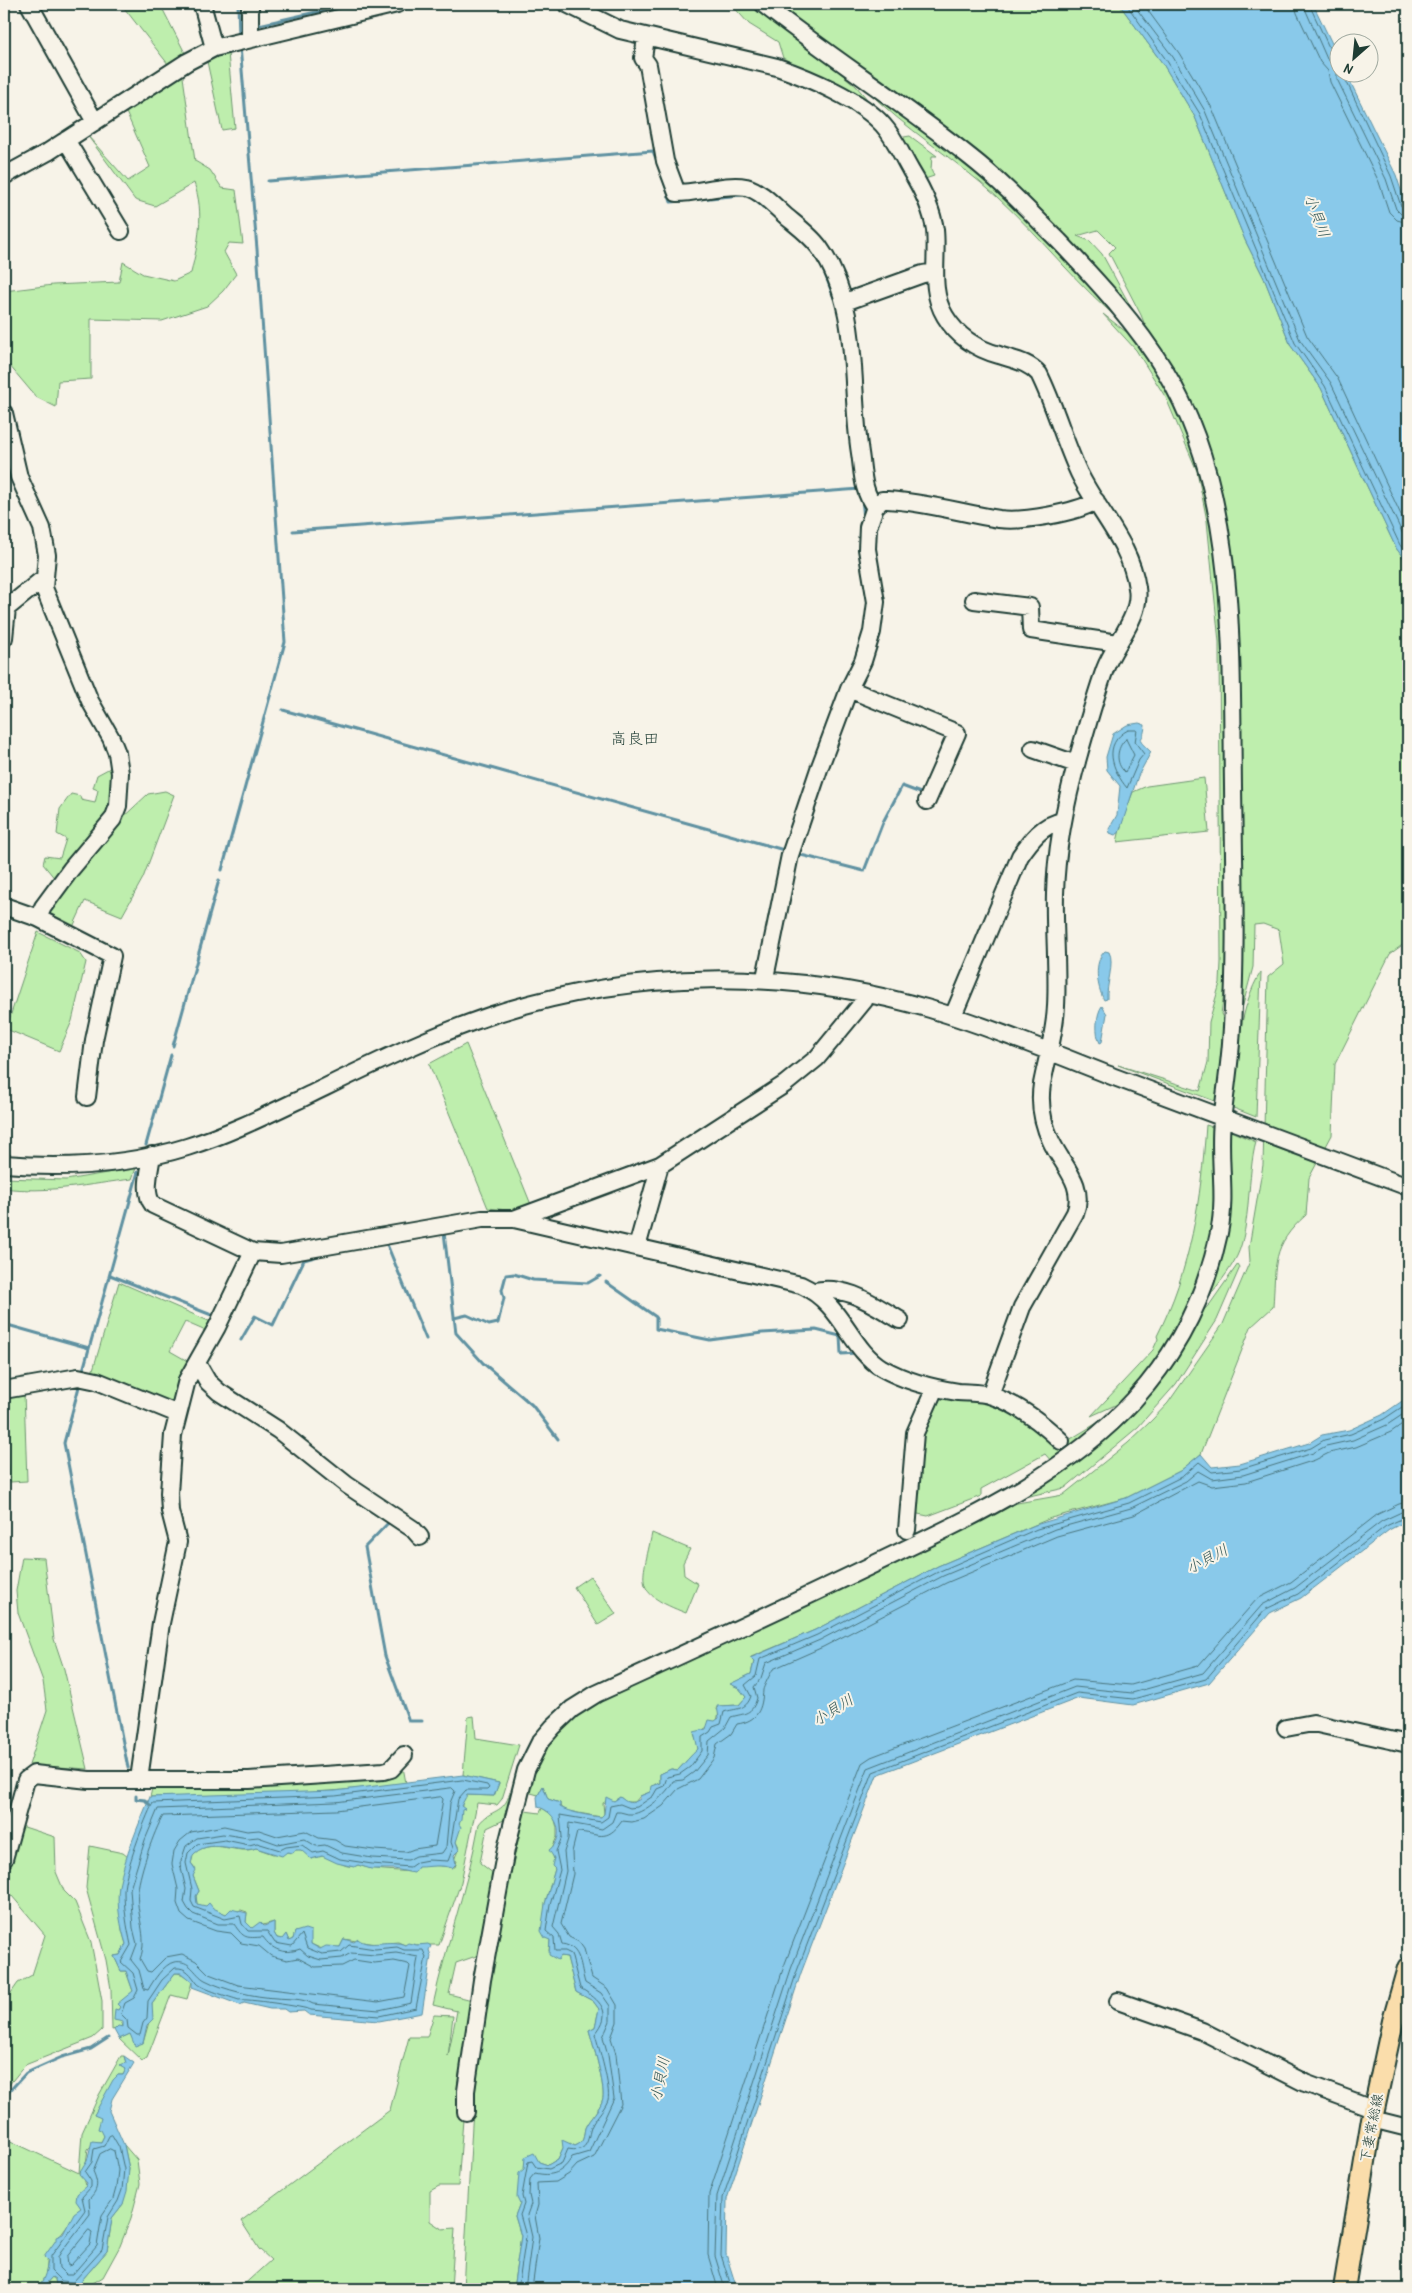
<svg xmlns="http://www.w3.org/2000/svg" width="1412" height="2293" font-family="'Patrick Hand','Klee One',sans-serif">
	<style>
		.green { fill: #beeead; stroke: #6e9670 }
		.water { fill: #89c9ea; stroke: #5f91a1 }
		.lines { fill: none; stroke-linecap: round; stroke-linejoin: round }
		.shore { stroke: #49757d; stroke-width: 1 }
		.stream { stroke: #5f91a1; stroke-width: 3 }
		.minor-casing { stroke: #1f3d34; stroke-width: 20 }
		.major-casing { stroke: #1f3d34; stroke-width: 24 }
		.minor { stroke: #f7f3e8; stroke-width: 16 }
		.major { stroke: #faddab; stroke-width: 20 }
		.labels { text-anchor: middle; stroke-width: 4; stroke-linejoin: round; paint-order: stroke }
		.street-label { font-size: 14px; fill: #1f3d34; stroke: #f7f3e8 }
		.water-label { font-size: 15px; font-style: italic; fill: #345958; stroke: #f7f3e8 }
		.quarter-label { font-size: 16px; fill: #1f3d34; stroke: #f7f3e8 }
	</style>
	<rect width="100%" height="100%" fill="#f7f3e8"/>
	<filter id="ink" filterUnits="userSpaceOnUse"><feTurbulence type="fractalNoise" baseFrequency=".02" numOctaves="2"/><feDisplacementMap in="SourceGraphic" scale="10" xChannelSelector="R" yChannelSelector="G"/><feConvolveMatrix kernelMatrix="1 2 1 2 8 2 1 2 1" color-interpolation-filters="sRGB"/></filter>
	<g filter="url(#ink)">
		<path class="green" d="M121,4H160L185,53L168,64Z
			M731,4H755L831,61L838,71L856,86L884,119L837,87L783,58L778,42L749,24Z
			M768,4H1119L1163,64L1195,117L1245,240L1264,278L1291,346L1321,388L1396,548L1408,564V941L1390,954L1335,1064L1332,1135L1309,1178L1306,1215C1271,1246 1276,1264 1273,1307L1251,1327L1201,1454L1180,1471L1126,1498L1051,1518L938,1566L815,1630L751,1657L754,1661L751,1674L731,1684L739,1688L746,1697L739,1705L720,1706L716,1708L719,1712L717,1721C708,1725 704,1731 694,1734L697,1741L698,1750C690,1756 685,1763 678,1770L671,1769L660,1774V1783L655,1784L650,1792L640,1796L635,1802H626L620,1797L614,1801L609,1800L603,1803L604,1814L601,1817L567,1811L560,1806V1803L548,1799L543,1786L538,1795L524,1791L531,1768L567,1719L593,1701L1006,1505L1063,1495L1128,1443L1152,1420L1168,1403L1223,1324L1250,1261L1249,1247L1263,1165L1268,977L1284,964L1279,930L1263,924L1254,925L1253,967L1238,1024L1222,522L1141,315L1109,253L1115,247L1098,230L1077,236L1090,241L1102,254L1138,320L1025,201Z
			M228,53L235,128L222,130L206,57Z
			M182,70L195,161L210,170L222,188L236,190L243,244L229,243L224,252L236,274L223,291L207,306L162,321L91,319V379L58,381L56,407L36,397L4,359V291L53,285L119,282L123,262L143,274L174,281L191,273C198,243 205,213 194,183L155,206L135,200L87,135L128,181L150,167L125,110Z
			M865,88L998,186L1127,326C1079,288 1042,238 997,197C955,158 904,129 865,88Z
			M910,136L937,156H932L931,170L934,176L925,179L902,140L904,137Z
			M1103,314L1125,331L1140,339L1175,398L1205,474L1223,588L1228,983L1224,992L1221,1014L1228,1027L1220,1103L1118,1065L1200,1091L1208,1062L1209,1022L1220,983L1221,962L1219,642L1207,521L1197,471L1166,398L1136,350Z
			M110,768L113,771L110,814L56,880L43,864L45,856L60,858L66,839L57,834L60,809L71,794L80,796L81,800L95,803L98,790L93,788L97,775Z
			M1204,778L1209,832L1117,842L1122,821L1133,792L1147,786Z
			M165,791L174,795L143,878L122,916L85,901L73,927L47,914L119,821L148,794Z
			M38,932L80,953L86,962L72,1021L59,1051L6,1029Z
			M1261,972L1256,1117L1231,1107C1235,1068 1239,1005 1261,972Z
			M466,1044L532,1207L517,1211L488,1208L429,1064Z
			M1206,1125L1216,1128L1215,1222L1208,1257L1186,1318L1131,1398L1091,1416L1153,1350L1158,1339L1157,1336C1191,1269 1201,1200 1206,1125Z
			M1228,1130L1256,1142C1247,1174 1251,1227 1237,1256C1229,1272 1217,1286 1206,1300Z
			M136,1168L132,1179C91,1184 46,1194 4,1188V1178L66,1180Z
			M1238,1264L1240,1267L1217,1320L1176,1384L1138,1427L1065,1488L1016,1499L1080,1454L1193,1320L1210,1304Z
			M119,1282L211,1322L208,1332L185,1322L170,1351L191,1363L173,1400L172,1406L92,1373Z
			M24,1392L27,1481L10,1482L4,1437V1399Z
			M937,1392L990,1402L1037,1429L1049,1438L1054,1449L1122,1408L1052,1462L1045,1454L981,1489V1496L928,1516L913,1513L921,1441Z
			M652,1533L690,1549L683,1563L684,1575L698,1584L686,1613C631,1592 642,1583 652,1533Z
			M22,1557L44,1558L54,1639L64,1669L88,1769L29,1765L47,1710L43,1681L18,1613L16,1591Z
			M590,1576L616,1614L598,1625L574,1587Z
			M474,1716L476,1738L519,1745L502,1799L497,1805L477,1803L461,1882L439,1945H405L398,1942L375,1944L344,1939L340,1947L322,1949L311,1944L309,1933L295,1932L293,1939L289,1941L286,1934L283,1939L277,1938L274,1933V1922L252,1928L246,1922L247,1912L241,1910L226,1914L197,1904L196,1896L199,1891L193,1876L195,1868L191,1863L194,1853C215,1837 237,1856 256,1848L273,1854L287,1852L291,1853C299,1846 306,1851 311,1859C314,1858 319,1857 323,1856C333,1856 345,1871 358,1865C376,1871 393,1870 411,1872L419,1866L429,1865L455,1867L457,1861L454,1860L459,1848L456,1842L463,1799L467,1795L494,1796L499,1783L463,1775L468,1717Z
			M403,1767L406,1783C321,1795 235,1796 150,1797L153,1785Z
			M510,1792L516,1794L510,1817L487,1828L480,1863L494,1874L479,1955L456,1963L449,1994L472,2000L458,2186H439L430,2191V2221L442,2229L455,2228L451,2289H239L271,2260L259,2249L241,2221L390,2110L409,2037H427L434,2015L453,2016L448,2056L457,2011L433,2005C446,1944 468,1886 479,1824C491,1808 504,1815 510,1792Z
			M527,1798L525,1811L540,1813L542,1808L554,1816L557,1828V1837L552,1848L555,1869L545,1904L550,1940L549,1951L558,1959L560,1956L567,1957L576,1992L593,2001L599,2009L595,2027L589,2030C593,2044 605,2086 603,2098C601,2109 589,2118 585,2128C583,2137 585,2142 575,2146L570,2143L563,2148L558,2159L548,2165L539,2162L524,2169L520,2203L515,2216L521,2236L513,2289H463L473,2107L493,1958Z
			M18,1825L55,1837L56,1872L64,1891L75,1902L91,1942L102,2001V2030L93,2038L25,2065L4,2091V2003L18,1983L32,1975L45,1935L12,1896L4,1893Z
			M90,1846L123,1853L128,1857L119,1888L122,1930L126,1944L120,1955L114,1956L121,1971H126L133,1991L118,2010L123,2027L112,2030L111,1989L106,1960L86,1888Z
			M175,1973C183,1973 186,1977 192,1982L187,1999L171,1995L147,2058L142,2061L119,2039L130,2034L134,2040L143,2043L151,2015L152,2004Z
			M121,2056H124L126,2063L123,2065L126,2069L123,2075H118L94,2115L101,2117L104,2136L101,2142H96L88,2149L84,2178L86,2186L78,2202L81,2208L48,2252L46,2274L40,2285L35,2289H4V2138L79,2173L82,2133L99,2095Z
			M124,2145L137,2160L140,2184L131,2218L120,2246L103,2277L83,2289H41L52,2277L55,2279L56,2285L75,2288L107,2251L112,2218L123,2204L129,2169Z"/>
		<path class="water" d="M1119,4H1313L1339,58L1340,72L1346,73L1396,175L1408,211V564L1396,548L1321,388L1291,346L1264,278L1245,240L1195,117L1163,64Z
			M1139,723L1145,725C1144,745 1133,735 1151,752L1138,776L1119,833L1115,835L1110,833L1109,829L1117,815L1120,786L1107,770L1106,757L1113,734L1127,725Z
			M1105,951L1109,952C1115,962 1106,985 1107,999L1104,1000C1097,987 1093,962 1105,951Z
			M1102,1006L1107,1014L1102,1042L1100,1043C1095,1034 1096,1014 1102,1006Z
			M1408,1397V1520L1389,1530L1301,1598L1270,1613L1209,1683L1133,1705L1079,1698L877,1775L801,1973L727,2199L726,2254L737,2289H513L521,2236L515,2216L520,2203L517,2197L519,2173L524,2169L525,2157L534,2153L539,2162L548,2165L558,2159L563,2148L562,2140L575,2146C585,2142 583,2137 585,2128C589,2118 601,2109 603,2098C605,2085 593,2044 589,2030L595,2027L599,2009L593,2001L576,1992L567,1957L561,1956L558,1960L549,1955L550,1940L545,1938L541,1931L545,1904L555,1869L552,1866L554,1858L549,1850C567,1837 556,1811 538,1807L537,1797L543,1786L548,1799L560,1803V1807C568,1812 590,1816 601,1817L604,1814L606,1797L614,1801L620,1797C627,1803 631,1805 640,1799V1796L650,1792L651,1786L660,1783V1774L671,1769L678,1770C685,1763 690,1756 698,1749L694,1732L706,1729L709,1720L715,1721L719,1718L717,1706L739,1705L746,1697L739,1688L730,1684L751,1674L754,1662L750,1658L815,1630L938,1566L1035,1525L1126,1498L1180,1471L1201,1454L1212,1467L1240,1464L1309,1443L1322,1435L1349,1430L1382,1415Z
			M463,1775L499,1783L494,1796L467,1795L461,1806L465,1809L462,1810L461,1820L459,1824L461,1827L456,1842L459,1850L454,1855L456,1864L452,1868C439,1864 431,1867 418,1867L414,1873L394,1869H371L358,1865L354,1867L337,1863L322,1856L311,1859L301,1850H295L293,1853L287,1852L282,1856L256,1848C238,1855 214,1837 195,1853C191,1856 193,1859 191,1863L196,1870L193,1876L199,1891L196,1896L197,1904L206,1906L209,1903L213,1908L226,1914L231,1909L247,1913L246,1922L252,1928L260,1922L264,1926L274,1922V1933L277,1938L282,1939L286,1934L289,1941L293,1939L295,1932L305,1929L311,1931V1944L320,1949L326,1946L340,1947L344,1939L354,1942L358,1939C369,1949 390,1938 405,1945L408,1943L417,1945L428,1944L431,1946L429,1950L431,1956L422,2013L379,2021L309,2015L304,2011L288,2012L284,2009H270L244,2003L240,2005L192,1987V1982L181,1973H175L152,2004L153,2019L147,2025L143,2043L135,2046L130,2034L119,2039L114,2030L118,2026L123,2027V2022L114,2020L115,2009L118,2010L120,2007L117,2004L133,1991L126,1971H121L114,1956L120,1955L126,1944C121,1928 116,1904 119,1886C125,1856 138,1826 150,1797L335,1791Z
			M124,2056L134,2063L112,2099L109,2111L124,2145L129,2169L127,2191L123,2204L112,2218L107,2251L75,2288L56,2285L55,2279L52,2277L41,2289H35C44,2282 46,2273 48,2261L44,2257L56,2240V2237L63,2234L74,2213L81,2208L76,2201L77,2194L86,2186L87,2183L79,2174L87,2161L92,2141L101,2142L104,2136L101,2130L98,2129L101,2118L94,2115L113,2080L118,2075H123L126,2069L119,2065L126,2063Z"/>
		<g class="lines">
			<path class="shore" d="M1126,4L1167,61L1200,114L1295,343L1325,386L1400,545L1408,556
				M1133,4L1173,57L1205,111L1300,340L1331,383L1408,545
				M1143,4L1179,53L1212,108L1307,336L1338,379L1408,530
				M1295,4L1297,13L1320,62L1328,71L1330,82L1379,182L1389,212L1397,220L1408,223
				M1303,4L1327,59L1337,66V79L1386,179L1396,209L1401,214L1408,215
				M1309,4L1333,56L1340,59
				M1342,72L1391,176L1401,206L1408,209
				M1128,730H1137L1135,742L1144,754L1139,760L1127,788C1113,771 1101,744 1128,730Z
				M1126,739L1134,755L1125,772C1115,764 1116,747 1126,739Z
				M463,1780L487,1785L489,1788L487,1790H466L458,1799L451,1842L453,1848L448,1861L428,1860L417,1862L410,1867L372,1864L340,1859L323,1851L313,1853L302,1845L286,1847L280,1850L257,1843L249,1845L225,1840L197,1844L188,1853L186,1863L192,1889L191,1901L194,1907L225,1919L240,1916L242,1924L248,1931H267L275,1943L292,1946L302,1934L307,1948L322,1954L341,1952L349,1945L375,1949L397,1947L404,1950H423L426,1957L416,2008L379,2016L311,2010C306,2007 244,1998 239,2000C230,1997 202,1989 197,1983C191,1975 187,1967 175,1968L162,1980L148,2001L147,2018L143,2023L140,2035H137L128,2028L127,2020L121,2014L125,2003L134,1998L138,1990L133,1973L121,1962L131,1945C127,1927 124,1909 124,1891C124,1874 145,1818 153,1803L335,1796Z
				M452,1788L455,1791L450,1803L446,1847L442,1853L416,1856L408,1860L372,1858L342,1853L325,1845L316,1846L304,1839L278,1844L258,1837L248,1838L223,1834L197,1838L186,1846L180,1864L186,1889L184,1902L188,1909L193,1914L218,1924H234C244,1939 246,1938 263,1937C272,1950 284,1955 300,1949L308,1956L321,1960L342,1958L351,1953L375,1955L396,1953L418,1957L411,2003L379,2010L313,2004C303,1998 287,1999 276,1998C255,1997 224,1990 205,1980C194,1974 191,1959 174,1962C164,1964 153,1981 148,1990L144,1989L139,1970L131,1960L137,1944L133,1928L130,1889L145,1840L158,1809L335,1802Z
				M441,1797L443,1799L435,1846L414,1849L406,1852L374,1850L345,1846L335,1840L319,1838L305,1831L277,1836L259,1830L247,1831L224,1826L191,1832L180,1841L174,1851L172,1864L178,1889L177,1903L181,1914L189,1921L216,1931L231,1933L241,1943L259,1946L271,1956L287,1960L298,1958L315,1967L342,1966L354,1960L374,1963L394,1961L408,1964L410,1966L404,1997L378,2002L238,1985L209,1974L196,1961L182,1954L166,1957L151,1972L147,1971L140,1959C149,1936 135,1914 138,1890C140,1872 154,1831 163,1816L336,1810Z
				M112,2135L119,2147L124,2169L122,2190L118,2201L108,2217L102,2250L73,2282L61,2281L51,2271V2256L85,2210L82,2197L91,2187V2181L85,2172L92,2162L94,2149L104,2146L109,2136Z
				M110,2149L114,2151L118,2170L116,2188L113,2199L102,2215L97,2246L72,2275H66L59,2268L58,2257L61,2252L90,2214L89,2199C99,2189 98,2183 93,2171L100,2154Z
				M89,2230L92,2232L90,2244L71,2265L68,2266L67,2257Z
				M518,2289L526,2236L520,2215L524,2204L522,2196L528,2162L532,2161L536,2167L549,2169L562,2163L568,2149C585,2152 587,2145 590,2131C592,2120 604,2111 608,2100C611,2088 599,2048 595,2034C614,2012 600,2000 580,1988L571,1954L565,1951H555L554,1938L546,1931L550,1905L560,1870L556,1851L562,1837L560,1815L601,1822L608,1817L610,1806L620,1804L630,1808L637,1807L653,1796L657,1789L664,1786L667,1777L680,1774L690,1767L702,1751V1737L710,1732L713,1727L721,1724L724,1712C736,1708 746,1711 751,1696L745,1685L756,1676L760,1659L817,1635L940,1571L1037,1529L1129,1503L1183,1476L1199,1462L1212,1472L1241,1469L1311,1448L1324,1440L1351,1434L1384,1419L1408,1403
				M525,2289L532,2237L527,2215L531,2204L529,2195L530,2179L535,2173C552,2177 563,2173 572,2157L589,2152L614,2098L608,2055L603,2037L610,2021V2006L601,1993L585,1983C580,1967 582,1947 562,1944L559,1934L553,1927L566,1871L564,1852L568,1839L569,1823L602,1829L612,1822L616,1812C622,1811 626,1815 632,1814C645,1813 668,1793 673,1781L683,1780L694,1772L708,1755L709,1741L725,1728L731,1717C745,1713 752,1715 757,1698L754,1687L761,1678L766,1663L820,1640L943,1576L1055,1529L1131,1508L1186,1481L1198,1471L1212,1479L1243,1475L1313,1453L1326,1446L1353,1440L1387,1425L1408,1411
				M532,2289L539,2238L535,2216L538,2205L537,2183L556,2182L569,2174L577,2165L594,2157L621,2104L616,2054L611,2038L617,2022V2005L607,1988L592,1978L584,1949L579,1942L569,1937L561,1924L573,1874L572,1852L577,1832C598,1833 606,1844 622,1821L632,1822L644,1819L663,1806L678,1789L698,1779L714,1758L717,1744L731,1734L737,1724C758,1721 762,1709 763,1690C763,1688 771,1672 773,1669L823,1647L946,1583L1057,1536L1134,1515L1198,1481L1212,1486L1246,1482L1315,1460L1329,1453L1356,1447L1391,1432L1408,1420
				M718,2289L708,2255L709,2194L784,1966L862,1763L871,1757L1073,1680L1131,1685L1198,1666L1257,1599L1291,1582L1378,1514L1399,1504L1408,1502
				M725,2289L715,2256L717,2196L791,1969L868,1768L1075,1687L1132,1693L1203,1673L1262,1605L1295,1588L1382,1521L1408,1509
				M732,2289L721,2255L723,2198L797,1971L873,1772L1077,1693L1133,1699L1206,1679L1266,1609L1298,1594L1386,1526L1408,1516"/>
			<path class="stream" d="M238,4L239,38
				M259,25L351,4
				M661,172L671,202L683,201
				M268,181L653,151L658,164
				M751,197L775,217
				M699,199L742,195
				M822,266L834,298
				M900,274L917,267
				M862,498L864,519
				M293,531L860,489
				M283,710L784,850
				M797,854L864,871L883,822L902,786L923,794L924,791
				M222,870L285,642L257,249L240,46
				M173,1046L219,880
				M146,1145L171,1055
				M444,1232L456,1333L483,1363L532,1405L558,1439
				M386,1242L426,1339
				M110,1275L214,1316L215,1314
				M606,1282L656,1317V1329L710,1340L762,1333L816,1330L840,1336L841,1354L857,1353
				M454,1318L467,1315L489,1325L498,1323L504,1298L502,1290L506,1275L514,1274L533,1280L588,1283L600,1276
				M4,1324L89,1348
				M241,1340L255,1316L273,1325L304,1260L318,1256
				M82,1374L138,1172
				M80,1383L64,1443L128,1768
				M390,1521L365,1547L385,1656L409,1721H422
				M136,1796V1799L145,1800L150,1805
				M4,2097L26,2073L62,2057L91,2049L108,2038"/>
			<defs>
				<path id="minor" d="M29,4L95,122
					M202,4L214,48
					M250,4V38
					M567,4L620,30L777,67C809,78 861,100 883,125C895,138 902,156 911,171C922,189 932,208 935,230C938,259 929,290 945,316C957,336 977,349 999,355C1014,360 1029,362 1039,374C1055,406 1064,441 1079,473C1098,512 1131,544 1137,588C1142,616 1114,644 1105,669C1095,697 1087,726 1079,754C1066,800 1056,847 1055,894C1054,931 1058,969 1056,1006C1055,1033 1047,1058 1042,1084C1039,1103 1043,1124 1051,1141C1062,1165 1086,1185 1075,1213L1022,1307L990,1395
					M646,38L643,58L648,65L665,161L677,193C698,193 726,183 746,187C762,191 776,208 788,218C799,227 811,236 819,247C862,307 849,384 860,453C863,472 862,491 875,507
					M66,140L121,231
					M4,176L48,152L187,62L214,48L397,4
					M845,302L923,274L935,272
					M4,413L19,477L42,528L47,555L44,588L90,701L111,738L117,753L120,773L118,806L113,819L71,869L43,907L38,918
					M974,600L1030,607L1031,630L1118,643
					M4,638L7,608L44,578
					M849,689L957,733L927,801
					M1033,749L1076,764
					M4,906L38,918L112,956L94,1040L87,1097
					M767,981L766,973L790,855L819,769L849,689L863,661L872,632L876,602L867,549L868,527L875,507L882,500H887C927,502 960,513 999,519C1023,522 1075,513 1096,501
					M953,1016L1020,856C1031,840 1042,825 1062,821
					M152,1155C150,1170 143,1193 153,1205L253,1252L281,1254L482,1219H514L801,1285C843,1304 849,1348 882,1368C905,1381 932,1388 958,1392C969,1393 982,1392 992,1396C1017,1404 1042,1423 1061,1441
					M4,1164C64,1169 129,1165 187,1147C229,1134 269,1114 309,1095C369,1066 429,1036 492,1015C632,969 789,968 930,1009C993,1028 1055,1054 1117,1078C1214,1114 1311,1150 1408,1187
					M514,1219L660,1165L785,1084L817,1058L864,1001L867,994
					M637,1247L660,1165
					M814,1291C846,1284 874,1305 900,1320
					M197,1363L208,1382L219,1392L278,1430L347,1485L413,1529L420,1537
					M4,1390L78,1377L97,1381L178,1414
					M907,1530L915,1433L935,1388
					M1286,1728L1313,1723L1408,1744
					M139,1779L161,1623L178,1542L170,1511L169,1493L173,1435L187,1380L217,1327L253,1252
					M4,1859L26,1780L34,1774L89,1780H249L384,1771L391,1769L404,1755
					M1118,2001L1202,2031L1305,2083L1375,2109
					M466,2112V2091L482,1980L506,1849L526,1770L540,1742L553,1727L572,1709L596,1694C688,1652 779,1610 870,1566C963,1521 1063,1478 1134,1400C1177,1353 1206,1295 1219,1233C1227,1194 1218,1159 1222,1121C1225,1095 1229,1069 1231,1043C1237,958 1234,871 1233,786C1231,651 1238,490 1165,371C1136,323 1098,282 1059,241C1030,212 1002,182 970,157C903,103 830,57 763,4
					M1372,2119L1408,2128"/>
				<path id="major" d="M1344,2289L1372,2119L1393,2021L1408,1968"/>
			</defs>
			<use href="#minor" class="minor-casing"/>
			<use href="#major" class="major-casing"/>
			<use href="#minor" class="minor"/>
			<use href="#major" class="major"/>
		</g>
	</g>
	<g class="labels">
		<g class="street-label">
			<text transform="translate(1371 2128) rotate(-79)" y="5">下妻常総線</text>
		</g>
		<g class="water-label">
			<text transform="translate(1317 216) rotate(69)" y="5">小貝川</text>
			<text transform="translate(1207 1559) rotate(-28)" y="5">小貝川</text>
			<text transform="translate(833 1710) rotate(-32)" y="5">小貝川</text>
			<text transform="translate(660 2079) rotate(-79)" y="5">小貝川</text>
		</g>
		<g class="quarter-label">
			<text x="635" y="744">高良田</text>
		</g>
	</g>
	<rect width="1412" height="2293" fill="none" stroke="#f7f3e8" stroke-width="20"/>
	<rect x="10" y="10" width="1392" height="2273" fill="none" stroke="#1f3d34" stroke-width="2" filter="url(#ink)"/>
	<g transform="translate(1354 58) rotate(207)"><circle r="24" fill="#f7f3e8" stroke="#a1aaa0"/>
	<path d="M0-4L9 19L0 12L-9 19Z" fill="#1f3d34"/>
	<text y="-8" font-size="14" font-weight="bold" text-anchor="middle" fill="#1f3d34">N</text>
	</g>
</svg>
